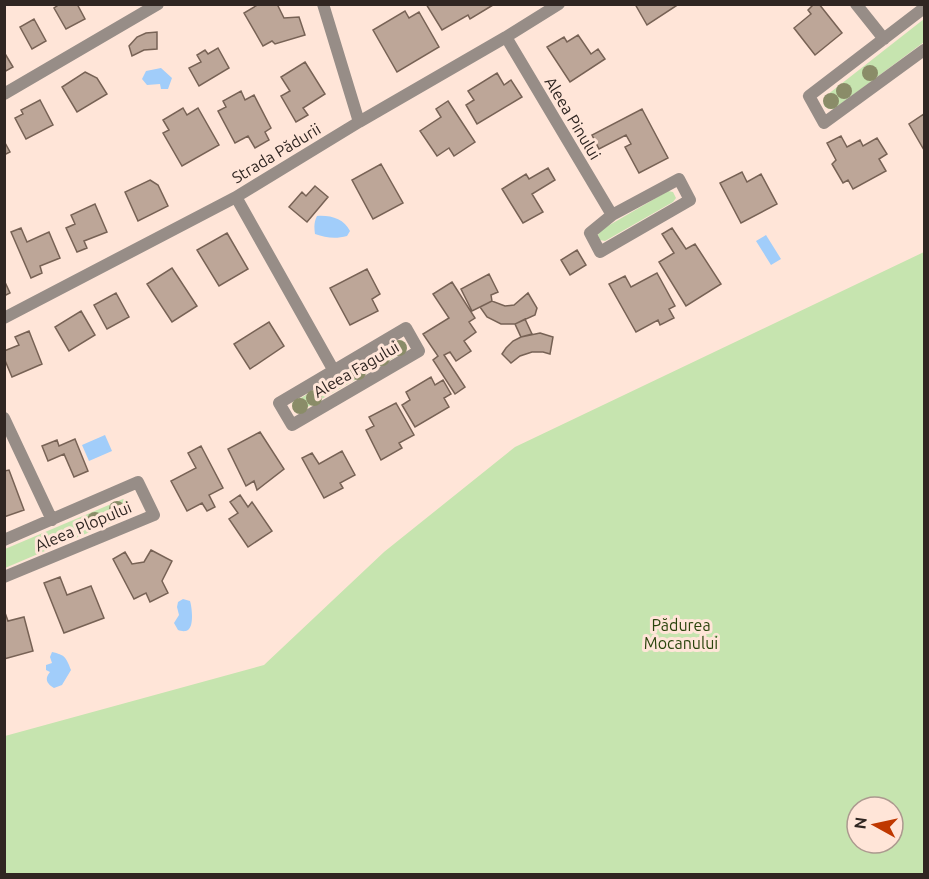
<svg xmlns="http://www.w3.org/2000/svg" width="929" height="879" font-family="Ubuntu,sans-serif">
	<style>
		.green { fill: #c6e4af; fill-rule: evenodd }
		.water { fill: #a1cdfa }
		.building { fill: #bda698; stroke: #776255; stroke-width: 1.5 }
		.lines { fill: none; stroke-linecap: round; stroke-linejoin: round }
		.minor { stroke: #978d87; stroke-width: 12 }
		.tree { fill: #8a8c68 }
		.labels { text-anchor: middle; stroke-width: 6; stroke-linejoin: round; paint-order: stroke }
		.street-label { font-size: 16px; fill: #302622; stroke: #ffe5d8 }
		.park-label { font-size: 16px; fill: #2a440c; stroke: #ffe5d8 }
	</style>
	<rect width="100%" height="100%" fill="#ffe5d8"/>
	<path class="green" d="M924,19V42L834,109H829L824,106V99L827,95Z
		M668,191L673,192L676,198L673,202L605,241L600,240L598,235L601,230Z
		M924,252V874H5V736L264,665L384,552L515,447ZM857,807H893V843H857Z
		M401,340L406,351L297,413L292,403Z
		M123,499L128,502L131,511L130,515L5,568V549Z"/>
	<path class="water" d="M161,68L172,78L168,89H161L160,84L147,85L142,79L146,71Z
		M317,216C331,215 344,219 350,231L347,236C336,239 326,238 315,234C314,227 314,222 317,216Z
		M766,235L781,259L771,265L756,241Z
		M105,435L112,451L89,461L82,445Z
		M183,599L190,601C192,607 194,626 188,630C185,632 181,631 178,630L174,623L179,615L177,607L178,602Z
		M52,652C65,655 66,657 71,670L62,685L54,688C47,684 44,679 50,672L46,670V665L52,663L50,657Z"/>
	<path class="building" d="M60,4H77L85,19L66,29L54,8Z
		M259,4H277L284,18L299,17L305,35L275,44L272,41L263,46L244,13Z
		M426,4H493V5L470,19L468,15L442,30Z
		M635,4H679L647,25Z
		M814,4H819L842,33L815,55L794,28L811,14L808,10Z
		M405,11L409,18L419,12L439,47L397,72L373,30Z
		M34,19L46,41L32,49L20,27Z
		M157,32V49L144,50L132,56L129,46L137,37L146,33Z
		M578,35L591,54L598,49L605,59L570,82L547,47L564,37L567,42Z
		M218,48L229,68L199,86L189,68L201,62L197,55L205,50L208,54Z
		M4,52L13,67L4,72Z
		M305,62L325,94L303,108L308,115L296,122L281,96L290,91L281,77Z
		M85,72L97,78L107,94L77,112L62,87Z
		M497,73L504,85L511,80L522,97L477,124L466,105L474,100L468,91Z
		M241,91L245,100L254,95L271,128L265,132L269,140L255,148L248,136L235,143L218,111L226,107L223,101Z
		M40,100L53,125L26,139L15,118L23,114L21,110Z
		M448,101L475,142L454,156L449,148L437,156L420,131L441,117L436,109Z
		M183,108L187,115L198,108L219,145L182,166L163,133L169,130L163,120Z
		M642,109L668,158L639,173L625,147L631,144L626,135L599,149L592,135Z
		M924,114V150L909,124Z
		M841,136L847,147L860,140L863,146L877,138L887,154L879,159L886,171L853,189L848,180L843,183L832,164L836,160L827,143Z
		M4,141L10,152L4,155Z
		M381,164L403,203L373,219L352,180Z
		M548,168L555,180L532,194L543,212L523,223L502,189L526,174L529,179Z
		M742,172L747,182L761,174L777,204L741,223L720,183Z
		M150,180L158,185L168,206L138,221L125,192Z
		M315,186L328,197L307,222L289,207L302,192L306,196Z
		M95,204L107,232L84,241L87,248L77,252L66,228L75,224L71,215Z
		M21,228L27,242L49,232L60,258L40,266L42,273L31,278L11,232Z
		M672,228L686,249L695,244L721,284L686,306L659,262L674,253L662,234Z
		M227,233L248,269L219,286L197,250Z
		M577,250L586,265L570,275L561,260Z
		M172,268L197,306L172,322L147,284Z
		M367,269L380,294L372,299L378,311L350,325L330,288Z
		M657,273L675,306L669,309L674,318L660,325L658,320L636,332L609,284L625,276L631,287Z
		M489,274L498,292L491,295L492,301L472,311L461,289Z
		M4,280L10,293L4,296Z
		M452,282L475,318L469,322L476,332L464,341L471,351L456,361L450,352L444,355L465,387L455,394L433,360L438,356L423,334L449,318L433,294Z
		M116,293L129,317L107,329L94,305Z
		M528,293L537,308L535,315L515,324H501L487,317L480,307L492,301L505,306L514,305Z
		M81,311L95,335L69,351L55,327Z
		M525,319L532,334L521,337L515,324Z
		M269,322L284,346L250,369L234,344Z
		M29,331L42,364L12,377L4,358V351L19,345L15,337Z
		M540,333L553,337L550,354L543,352H532L520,356L511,363L502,354L506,348L513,341L521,337Z
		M431,377L435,385L443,380L451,394L444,398L449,407L415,427L402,405L410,400L406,392Z
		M396,403L414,435L399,443L402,448L381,460L366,430L374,426L369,417Z
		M260,432L284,469L257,490L254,481L246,486L228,449Z
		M75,439L88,471L74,477L64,454L48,461L42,446L57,440L59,446Z
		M201,446L223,488L209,495L215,507L207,511L202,503L187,511L171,481L196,468L188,453Z
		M342,451L355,475L340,483L343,488L324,498L302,458L312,453L319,464Z
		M9,470L24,510L4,517V471Z
		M240,495L248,507L252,502L272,531L248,547L229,519L238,513L230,502Z
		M151,550L172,561L162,581L168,593L150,602L146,593L134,599L113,559L125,552L132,564L144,562Z
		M60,577L67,595L91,586L104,618L64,633L44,583Z
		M4,610L8,621L24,617L33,651L4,659Z"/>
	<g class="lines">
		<path class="minor" d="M323,4L359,122
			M856,4L884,39
			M924,8L809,96L824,123L924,50
			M506,37L612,215
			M4,94L158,4
			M679,179L690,200L600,252L590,233L612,215Z
			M236,197L334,371
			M4,318L236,197L359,122L506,37L559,4
			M406,328L419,351L292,425L279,403Z
			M4,418L52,520
			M4,540L138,482L154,515L4,577"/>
	</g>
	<g class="tree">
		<circle cx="870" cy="73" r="8"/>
		<circle cx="844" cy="91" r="8"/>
		<circle cx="831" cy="101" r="8"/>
		<circle cx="399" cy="348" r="8"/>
		<circle cx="382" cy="358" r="8"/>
		<circle cx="358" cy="372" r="8"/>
		<circle cx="314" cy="398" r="8"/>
		<circle cx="300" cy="406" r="8"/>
		<circle cx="117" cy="509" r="8"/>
		<circle cx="95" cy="520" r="8"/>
	</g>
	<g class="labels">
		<g class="street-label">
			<text transform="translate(573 118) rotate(59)" y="6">Aleea Pinului</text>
			<text transform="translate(276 153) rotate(-31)" y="6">Strada Pădurii</text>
			<text transform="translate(356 369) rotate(-30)" y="6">Aleea Fagului</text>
			<text transform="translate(83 526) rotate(-23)" y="6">Aleea Plopului</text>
		</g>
		<g class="park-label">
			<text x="681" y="631">Pădurea<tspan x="681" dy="18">Mocanului</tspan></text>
		</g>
	</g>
	<rect width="929" height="879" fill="none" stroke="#302622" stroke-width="12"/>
	<g transform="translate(875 825) rotate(278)"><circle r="28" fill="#ffe5d8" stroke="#ac998f" stroke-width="1.5"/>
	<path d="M0-4.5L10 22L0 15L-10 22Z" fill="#bf3800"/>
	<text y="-9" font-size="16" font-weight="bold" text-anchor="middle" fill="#302622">N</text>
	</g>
</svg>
